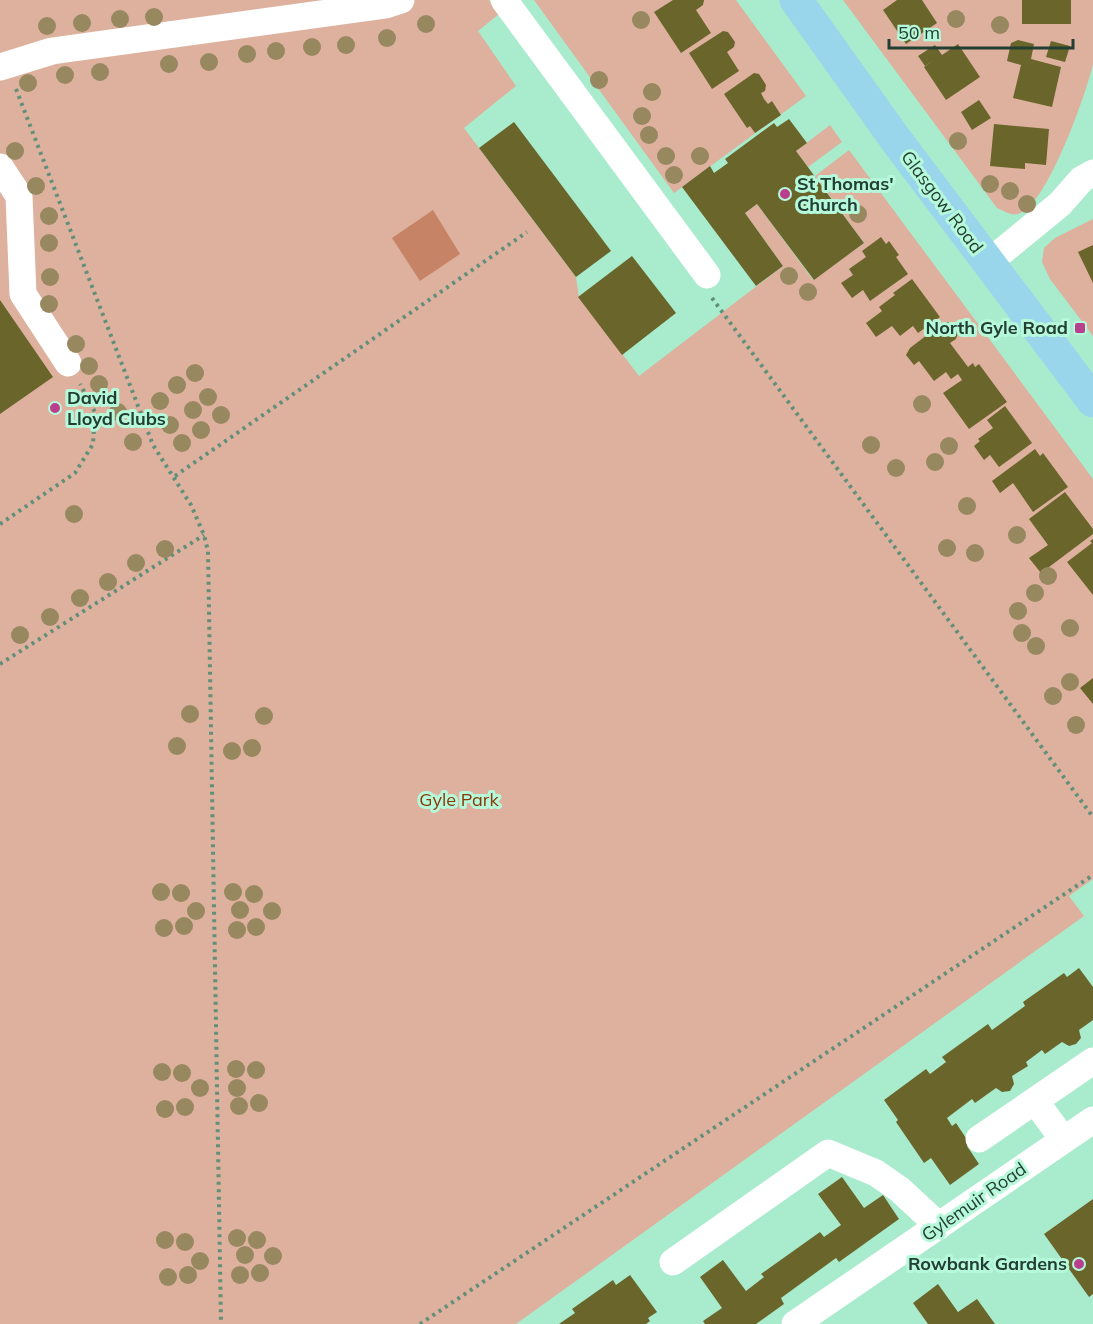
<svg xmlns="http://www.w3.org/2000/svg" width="1093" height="1324" font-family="Mulish,sans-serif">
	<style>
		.green { fill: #ddb19e }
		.forest { fill: #c78365 }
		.building { fill: #6a652b }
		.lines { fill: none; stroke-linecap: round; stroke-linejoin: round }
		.path { stroke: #618f7a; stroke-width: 4; stroke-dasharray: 3 4.5; stroke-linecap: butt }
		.minor { stroke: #fff; stroke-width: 27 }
		.major { stroke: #99d6ec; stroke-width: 33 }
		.tree { fill: #978860 }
		.poi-dot { fill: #ba3e8e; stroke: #b6f9da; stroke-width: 2 }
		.labels { text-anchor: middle; stroke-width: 6; stroke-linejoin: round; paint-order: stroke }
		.poi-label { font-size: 18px; font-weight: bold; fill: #233e32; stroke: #b6f9da; text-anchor: start }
		.street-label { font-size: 18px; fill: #233e32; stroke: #b6f9da }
		.park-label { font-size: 18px; fill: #893706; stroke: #b6f9da }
	</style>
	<rect width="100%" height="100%" fill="#a9ebcd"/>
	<path class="green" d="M0,0H489L499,14L478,31L516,86L464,128L576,277L579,297L639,376L783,266L745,213L757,204L813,280L864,243L815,176L849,150L1093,479V879L1069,896L1084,916L516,1324H0Z
		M534,0H736L806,96L674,193Z
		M843,0H1093C1093,20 1093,44 1093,64C1087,92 1046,208 1018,214C1011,216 1004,211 997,208Z
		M830,125L842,142L808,167L796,151Z
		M1093,219V336L1050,279L1042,262L1044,248L1055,238Z"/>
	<path class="forest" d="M433,210L460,254L420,281L392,238Z"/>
	<path class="building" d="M673,0H704L703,5L696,10L711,33L681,53L654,12Z
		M897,0H922L937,23L906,44L883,10Z
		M1022,0H1071V24H1022Z
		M723,31L728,32L735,42L734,47L727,52L739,71L712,89L689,53Z
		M1018,40L1034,44L1031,59L1061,67L1052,107L1013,98L1021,65L1007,61L1011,43Z
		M1051,41L1070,46L1065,62L1046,57Z
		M958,44L980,77L946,100L924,67L934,60L925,66L918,56L935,45L942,55Z
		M754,73L759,74L766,85L765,91L761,93L764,99L768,104L772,101L781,115L755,133L750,126L747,128L724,94Z
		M979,100L991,118L972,130L961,112Z
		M789,119L807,143L796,151L864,243L814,280L757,204L745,213L783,266L756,286L682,187L710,166L714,173L728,163L725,159L774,123L777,127Z
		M514,122L611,251L576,277L479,148Z
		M994,124L1049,129L1046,165L1025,163V169L990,166Z
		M881,237L886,244L889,241L899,255L896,257L908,274L870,301L863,290L852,298L841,283L853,275L849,269L866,257L862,251Z
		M1093,245V283L1078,252Z
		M632,256L676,313L622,355L578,297Z
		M912,279L940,317L918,333L913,326L900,336L892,326L876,337L866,323L882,311L879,307L895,295L893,293Z
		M0,300L53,377L0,414Z
		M944,322H949L958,333L956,339L950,343L968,367L973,363L975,367L979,364L1007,402L969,429L943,393L962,380L958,374L951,379L946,372L934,381L919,361L914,365L906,355L910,348Z
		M1005,406L1032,443L999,467L990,455L984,460L974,446L980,441L978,439L993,428L987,420Z
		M1035,449L1040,456L1043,453L1068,487L1033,512L1013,483L1000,493L992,481Z
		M1065,492L1093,529V534L1041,573L1029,558L1048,545L1029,519Z
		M1093,539V595L1067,562L1092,543L1090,541Z
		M1093,678V704L1080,688Z
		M1079,968L1093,987V1020L1079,1030L1081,1038L1076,1044L1069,1046L1062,1042L1045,1054L1042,1050L1026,1062L1028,1066L1012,1076L1014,1084L1010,1091L1002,1092L996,1088L975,1103L972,1099L947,1118L952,1126L956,1123L970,1144L967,1146L979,1164L950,1185L931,1158L924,1163L896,1122L898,1120L884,1100L926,1069L930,1074L946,1062L942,1057L988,1024L992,1030L1025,1006L1023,1002L1064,973L1067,977Z
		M842,1177L864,1208L883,1195L899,1219L839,1262L836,1258L781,1298L784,1304L756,1324H705L703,1321L722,1308L700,1277L723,1260L746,1291L764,1277L761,1274L820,1232L824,1237L841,1225L818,1194Z
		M1093,1199V1294L1089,1297L1044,1234Z
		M630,1275L657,1312L648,1318L650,1321L646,1324H559L575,1313L572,1309L613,1280L616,1285Z
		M938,1284L958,1312L977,1299L995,1324H928L913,1303Z"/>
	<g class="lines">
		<path class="path" d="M16,89L153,445L191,505L204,535L208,551L221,1324
			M712,298L1093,817
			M175,476L527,232
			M0,524L75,473L93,444L95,412L80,384
			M0,664L204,535
			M420,1324L1093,875"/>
		<path class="minor" d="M504,0L707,275
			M0,67L52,51L386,5L401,0
			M0,167L19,196L23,294L68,363
			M988,263L1060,204L1082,179L1093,173
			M1035,1101L1063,1139
			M979,1139L1093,1061
			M673,1262L828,1153L876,1173L899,1189L939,1226
			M795,1324L1093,1120"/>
		<path class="major" d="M796,0L896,140L1093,401"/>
	</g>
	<g class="tree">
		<circle cx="154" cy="17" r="9"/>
		<circle cx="120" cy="19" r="9"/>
		<circle cx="956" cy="19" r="9"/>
		<circle cx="641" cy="20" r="9"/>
		<circle cx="82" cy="23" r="9"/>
		<circle cx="426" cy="24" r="9"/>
		<circle cx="1000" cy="25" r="9"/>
		<circle cx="47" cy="26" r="9"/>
		<circle cx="387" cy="38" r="9"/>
		<circle cx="346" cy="45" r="9"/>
		<circle cx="312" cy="47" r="9"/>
		<circle cx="276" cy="51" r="9"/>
		<circle cx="247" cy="54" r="9"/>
		<circle cx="209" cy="62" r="9"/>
		<circle cx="169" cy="64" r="9"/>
		<circle cx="100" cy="72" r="9"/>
		<circle cx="65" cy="75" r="9"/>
		<circle cx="599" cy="80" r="9"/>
		<circle cx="28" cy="83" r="9"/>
		<circle cx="652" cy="92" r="9"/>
		<circle cx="642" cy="116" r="9"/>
		<circle cx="649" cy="135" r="9"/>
		<circle cx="958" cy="141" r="9"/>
		<circle cx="15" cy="151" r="9"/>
		<circle cx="666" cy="156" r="9"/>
		<circle cx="700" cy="156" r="9"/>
		<circle cx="674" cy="175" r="9"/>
		<circle cx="990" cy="184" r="9"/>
		<circle cx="36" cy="186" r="9"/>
		<circle cx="1010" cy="191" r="9"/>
		<circle cx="1027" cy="204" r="9"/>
		<circle cx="858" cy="214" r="9"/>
		<circle cx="49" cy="216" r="9"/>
		<circle cx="49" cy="243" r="9"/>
		<circle cx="789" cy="276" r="9"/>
		<circle cx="50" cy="277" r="9"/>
		<circle cx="808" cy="292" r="9"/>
		<circle cx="49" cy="304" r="9"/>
		<circle cx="76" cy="344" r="9"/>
		<circle cx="89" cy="366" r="9"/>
		<circle cx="195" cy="373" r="9"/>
		<circle cx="99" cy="384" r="9"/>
		<circle cx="177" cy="385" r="9"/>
		<circle cx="208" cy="397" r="9"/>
		<circle cx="160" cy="401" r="9"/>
		<circle cx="922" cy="404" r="9"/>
		<circle cx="193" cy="410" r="9"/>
		<circle cx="118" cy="412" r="9"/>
		<circle cx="221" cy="415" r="9"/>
		<circle cx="170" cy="425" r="9"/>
		<circle cx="201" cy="430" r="9"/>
		<circle cx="133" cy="442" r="9"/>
		<circle cx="182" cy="443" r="9"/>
		<circle cx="871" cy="445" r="9"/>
		<circle cx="949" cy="446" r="9"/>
		<circle cx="935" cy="462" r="9"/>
		<circle cx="896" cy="468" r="9"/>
		<circle cx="967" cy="506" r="9"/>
		<circle cx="74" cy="514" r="9"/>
		<circle cx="1017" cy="535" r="9"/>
		<circle cx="947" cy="548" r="9"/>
		<circle cx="165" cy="549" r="9"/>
		<circle cx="975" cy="553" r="9"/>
		<circle cx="136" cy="563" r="9"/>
		<circle cx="1048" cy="576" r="9"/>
		<circle cx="108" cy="582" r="9"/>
		<circle cx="1035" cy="593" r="9"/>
		<circle cx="80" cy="598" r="9"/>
		<circle cx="1018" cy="611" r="9"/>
		<circle cx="50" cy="617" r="9"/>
		<circle cx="1070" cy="628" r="9"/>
		<circle cx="1022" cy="633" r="9"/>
		<circle cx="20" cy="635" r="9"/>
		<circle cx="1036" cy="646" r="9"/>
		<circle cx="1070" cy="682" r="9"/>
		<circle cx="1053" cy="696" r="9"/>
		<circle cx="190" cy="714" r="9"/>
		<circle cx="264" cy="716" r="9"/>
		<circle cx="1076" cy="725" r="9"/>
		<circle cx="177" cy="746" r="9"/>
		<circle cx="252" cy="748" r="9"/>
		<circle cx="232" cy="751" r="9"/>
		<circle cx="161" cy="892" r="9"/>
		<circle cx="233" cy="892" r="9"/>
		<circle cx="181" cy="893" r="9"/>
		<circle cx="254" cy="894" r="9"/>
		<circle cx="240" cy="910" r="9"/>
		<circle cx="196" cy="911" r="9"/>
		<circle cx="272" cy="911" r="9"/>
		<circle cx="184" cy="926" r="9"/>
		<circle cx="256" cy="927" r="9"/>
		<circle cx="164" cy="928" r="9"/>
		<circle cx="237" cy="930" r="9"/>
		<circle cx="236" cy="1069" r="9"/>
		<circle cx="256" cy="1070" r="9"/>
		<circle cx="162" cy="1072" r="9"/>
		<circle cx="182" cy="1073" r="9"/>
		<circle cx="200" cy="1088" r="9"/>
		<circle cx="237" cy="1088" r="9"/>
		<circle cx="259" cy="1103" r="9"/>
		<circle cx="239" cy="1106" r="9"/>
		<circle cx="185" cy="1107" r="9"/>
		<circle cx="165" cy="1109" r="9"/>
		<circle cx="237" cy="1238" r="9"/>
		<circle cx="165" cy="1240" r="9"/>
		<circle cx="257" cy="1240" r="9"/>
		<circle cx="185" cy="1242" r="9"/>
		<circle cx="245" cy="1255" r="9"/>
		<circle cx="273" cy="1256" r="9"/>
		<circle cx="200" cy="1261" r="9"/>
		<circle cx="260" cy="1273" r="9"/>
		<circle cx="188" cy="1275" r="9"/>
		<circle cx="240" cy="1275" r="9"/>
		<circle cx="168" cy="1277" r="9"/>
	</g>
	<g class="poi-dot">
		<circle cx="785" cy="194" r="6"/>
		<rect x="1074" y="322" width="12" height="12" rx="3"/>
		<circle cx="55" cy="408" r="6"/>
		<circle cx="1079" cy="1264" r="6"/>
	</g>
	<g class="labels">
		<g class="poi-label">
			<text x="797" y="190">St Thomas'<tspan x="797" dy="21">Church</tspan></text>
			<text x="1068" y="334" text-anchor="end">North Gyle Road</text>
			<text x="67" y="404">David<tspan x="67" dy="21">Lloyd Clubs</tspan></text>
			<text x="1067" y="1270" text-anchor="end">Rowbank Gardens</text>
		</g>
		<g class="street-label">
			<text transform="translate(942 202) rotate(53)" y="6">Glasgow Road</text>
			<text transform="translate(974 1202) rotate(-35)" y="6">Gylemuir Road</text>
		</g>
		<g class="park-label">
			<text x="459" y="806">Gyle Park</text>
		</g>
	</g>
	<path d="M889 39v9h184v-9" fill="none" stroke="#233e32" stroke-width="3"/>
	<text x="898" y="39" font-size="18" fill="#233e32" stroke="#b6f9da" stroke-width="4.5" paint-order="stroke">50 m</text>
</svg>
